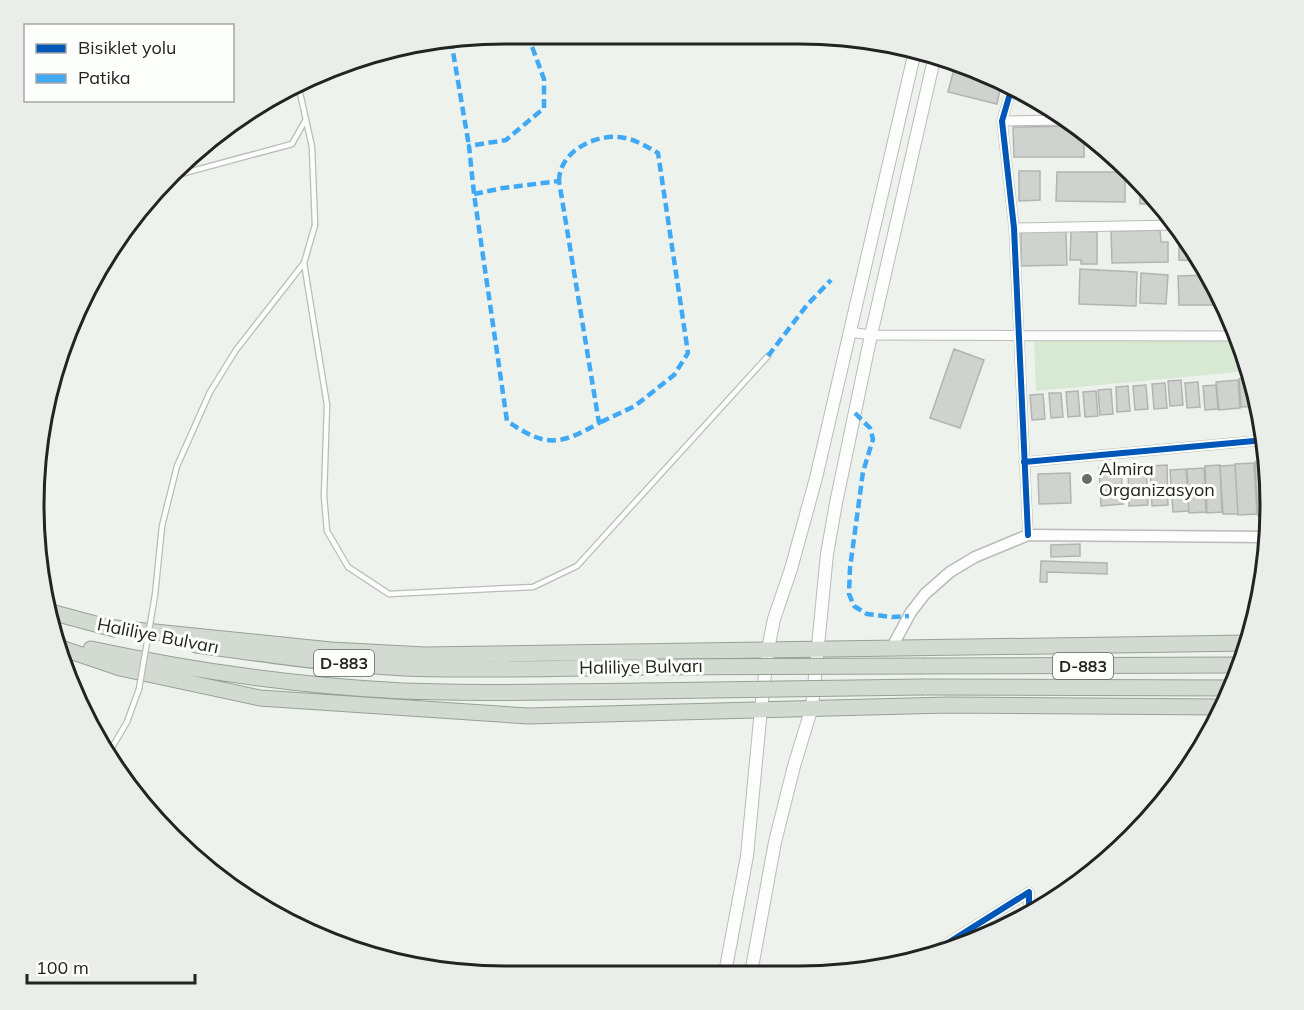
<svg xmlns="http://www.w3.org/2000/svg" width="1304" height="1010" font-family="Mulish,sans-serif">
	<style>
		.green { fill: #d7e9d3 }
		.building { fill: #cfd2ce; stroke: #b2b4b1; stroke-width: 1.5 }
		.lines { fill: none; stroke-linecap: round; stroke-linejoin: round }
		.service-casing { stroke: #b9bcb8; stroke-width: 7 }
		.minor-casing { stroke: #b9bcb8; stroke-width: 11 }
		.tertiary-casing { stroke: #b9bcb8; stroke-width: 13 }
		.secondary-casing { stroke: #b9bcb8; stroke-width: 14 }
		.trunk-casing { stroke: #96a294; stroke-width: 17 }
		.service { stroke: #fcfdfc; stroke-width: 4.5 }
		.minor { stroke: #fcfdfc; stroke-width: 9 }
		.tertiary { stroke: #fcfdfc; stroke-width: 10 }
		.secondary { stroke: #fcfdfc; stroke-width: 12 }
		.trunk { stroke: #d3dad2; stroke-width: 15 }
		.service-bridge-casing { stroke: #b9bcb8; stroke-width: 7; stroke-linecap: butt }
		.trunk-bridge-casing { stroke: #96a294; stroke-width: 17; stroke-linecap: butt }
		.service-bridge { stroke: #fcfdfc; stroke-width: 4.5 }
		.trunk-bridge { stroke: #d3dad2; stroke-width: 15 }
		.quiet { stroke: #3fa9f5; stroke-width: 4.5; stroke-dasharray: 9 4.5; stroke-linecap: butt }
		.cycleway-casing { stroke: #fdfffc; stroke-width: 10 }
		.cycleway { stroke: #0057b8; stroke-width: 6 }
		.poi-dot { fill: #696c69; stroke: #fdfffc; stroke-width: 2 }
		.labels { text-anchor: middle; stroke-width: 6; stroke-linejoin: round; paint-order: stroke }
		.shield { fill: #fdfffc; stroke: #646663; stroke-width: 1.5 }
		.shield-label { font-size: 16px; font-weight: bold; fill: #222422 }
		.poi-label { font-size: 18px; fill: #222422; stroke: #fdfffc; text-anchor: start }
		.street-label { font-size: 18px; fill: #222422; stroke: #fdfffc }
		.rim { fill: none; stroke: #222422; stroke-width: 3 }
	</style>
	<rect width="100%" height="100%" fill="#eef2ed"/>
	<path class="green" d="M1034,339L1240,341L1249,371L1036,391Z"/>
	<path class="building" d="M956,61L1001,85L997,104L948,92Z
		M1079,126L1084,129V157H1014L1013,127Z
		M1102,147L1112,158H1102Z
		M1019,171H1040V200L1019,201Z
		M1057,172H1125V202L1056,201Z
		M1140,188L1155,204H1140Z
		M1160,230L1161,242H1168V262L1112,263L1111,231Z
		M1066,231L1067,265L1021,266V232Z
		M1071,231L1097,232V264H1081V260H1070Z
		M1179,231L1192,243L1201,261L1179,260Z
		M1080,269L1137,272L1136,306L1079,304Z
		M1141,273L1168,275L1166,304L1140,303Z
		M1209,275L1225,305H1179L1178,276Z
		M954,349L984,360L960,428L930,418Z
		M1251,378L1260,406L1241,407L1239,379Z
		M1181,380L1183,405L1170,406L1168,381Z
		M1238,380L1240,408L1219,410L1216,382Z
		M1198,382L1200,407L1187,408L1185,383Z
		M1165,383L1167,408L1154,409L1152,384Z
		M1146,385L1148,409L1135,410L1133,386Z
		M1216,385L1218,409L1205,410L1203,386Z
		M1128,386L1130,411L1117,412L1116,387Z
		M1111,389L1113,414L1100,415L1098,390Z
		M1078,391L1080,416L1068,417L1066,392Z
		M1096,391L1098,416L1085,417L1083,392Z
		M1049,393H1061L1063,417L1051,418Z
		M1043,394L1045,419L1032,420L1030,395Z
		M1255,462H1267L1271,505L1270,515L1258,516Z
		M1254,463L1257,514L1238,515L1235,464Z
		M1146,465L1148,505L1129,506L1128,466Z
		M1167,465L1168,505L1152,506L1150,466Z
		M1220,465L1222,512L1207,513L1205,466Z
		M1235,465L1238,514H1223L1220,466Z
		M1121,467L1123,504L1101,506L1099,468Z
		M1204,468L1206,512L1189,513L1187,469Z
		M1186,469L1189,511L1173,512L1170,470Z
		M1070,473L1071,503L1039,504L1038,474Z
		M1080,544V556L1051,557V545Z
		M1041,561L1107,563V574L1047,572V582H1040Z
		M893,958L896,965L885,967L883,962Z
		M865,961L870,971L848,973L847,970Z"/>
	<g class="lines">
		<defs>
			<path id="service" d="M166,178L292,144L306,119
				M304,263L327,405L324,496L327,531L348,567L389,594L533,587L577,566L768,356
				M155,595L162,526L177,466L210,392L236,350L304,263L315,225L312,147L298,84
				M107,756L127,722L139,689"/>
			<path id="minor" d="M1011,90L1002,121L1014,228L1028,535
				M1002,121L1066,120
				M1014,228L1175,225
				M850,332L871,335L1239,336
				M1024,462L1265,440
				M924,958L1029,892V913"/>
			<path id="tertiary" d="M892,647L911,612L925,594L950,572L975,557L1028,535L1268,537"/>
			<path id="secondary" d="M725,973L747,856L761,709L768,649L774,619L791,569L816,478L915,51
				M751,973L775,842L794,766L812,707L827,554L836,503L871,335L935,55"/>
			<path id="trunk" d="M47,611L114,629
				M106,627L331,650L425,655L1248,643
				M196,645C265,654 334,665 404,668C484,671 565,668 645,667
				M58,647L120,668L260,698L528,716L948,705L1224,707
				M91,649C194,671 298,686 403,691C483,694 564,692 644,691
				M925,666L1241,665
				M924,687L1234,688"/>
		</defs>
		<use href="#service" class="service-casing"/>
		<use href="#minor" class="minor-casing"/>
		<use href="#tertiary" class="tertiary-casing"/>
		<use href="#secondary" class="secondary-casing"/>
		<use href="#trunk" class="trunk-casing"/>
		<use href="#service" class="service"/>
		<use href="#minor" class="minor"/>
		<use href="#tertiary" class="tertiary"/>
		<use href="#secondary" class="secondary"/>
		<use href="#trunk" class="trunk"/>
		<defs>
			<path id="service-bridge" d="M139,689L155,595"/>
			<path id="trunk-bridge" d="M645,667L925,666
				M644,691L924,687"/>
		</defs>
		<use href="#service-bridge" class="service-bridge-casing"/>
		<use href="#trunk-bridge" class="trunk-bridge-casing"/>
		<use href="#service-bridge" class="service-bridge"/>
		<use href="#trunk-bridge" class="trunk-bridge"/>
		<path class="quiet" d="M451,40L469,146
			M559,181C559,153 592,135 618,137C633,138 646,146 658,153L688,353L674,375L635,406L599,423
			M474,194L503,188L559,181L599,423C559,446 545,447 507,421L474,194L469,146L506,140L544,108V79L527,33
			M768,356L807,305L831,280
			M855,413L870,428L873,439L863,472L850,568L849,594L854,606L867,614L892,617L909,616"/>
		<defs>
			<path id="cycleway" d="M1011,90L1002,121L1014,228L1028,535
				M1024,462L1265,440
				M924,958L1029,892V913"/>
		</defs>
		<use href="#cycleway" class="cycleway-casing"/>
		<use href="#cycleway" class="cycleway"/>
	</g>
	<circle class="poi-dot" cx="1087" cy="479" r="6"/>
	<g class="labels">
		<g class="shield">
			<rect x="314" y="650" width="60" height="26" rx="4.5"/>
			<rect x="1053" y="653" width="60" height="26" rx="4.5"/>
		</g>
		<g class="shield-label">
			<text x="344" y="669">D-883</text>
			<text x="1083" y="672">D-883</text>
		</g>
		<g class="poi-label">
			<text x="1099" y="475">Almira<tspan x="1099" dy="21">Organizasyon</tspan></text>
		</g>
		<g class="street-label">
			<text transform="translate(158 636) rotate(11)" y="6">Haliliye Bulvarı</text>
			<text transform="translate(641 667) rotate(-1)" y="6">Haliliye Bulvarı</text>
		</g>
	</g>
	<path d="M0 0H1304V1010H0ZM505 44H799A461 461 0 0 1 1260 505V505A461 461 0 0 1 799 966H505A461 461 0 0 1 44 505V505A461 461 0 0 1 505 44Z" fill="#ebedeb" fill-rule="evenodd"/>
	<path class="rim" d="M505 44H799A461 461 0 0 1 1260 505V505A461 461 0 0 1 799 966H505A461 461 0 0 1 44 505V505A461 461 0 0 1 505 44Z"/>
	<rect x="24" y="24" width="210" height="78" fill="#fdfffc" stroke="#a5a7a5" stroke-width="1.5"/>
	<rect x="36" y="44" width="30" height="9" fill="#0057b8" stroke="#a5a7a5" stroke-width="1.5"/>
	<text x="78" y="54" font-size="18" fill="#222422">Bisiklet yolu</text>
	<rect x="36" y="74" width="30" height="9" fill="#3fa9f5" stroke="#a5a7a5" stroke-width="1.5"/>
	<text x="78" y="84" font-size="18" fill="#222422">Patika</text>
	<path d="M27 974v9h168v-9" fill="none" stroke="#222422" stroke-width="3"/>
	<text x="36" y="974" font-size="18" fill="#222422" stroke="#fdfffc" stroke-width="4.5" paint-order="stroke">100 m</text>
</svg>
